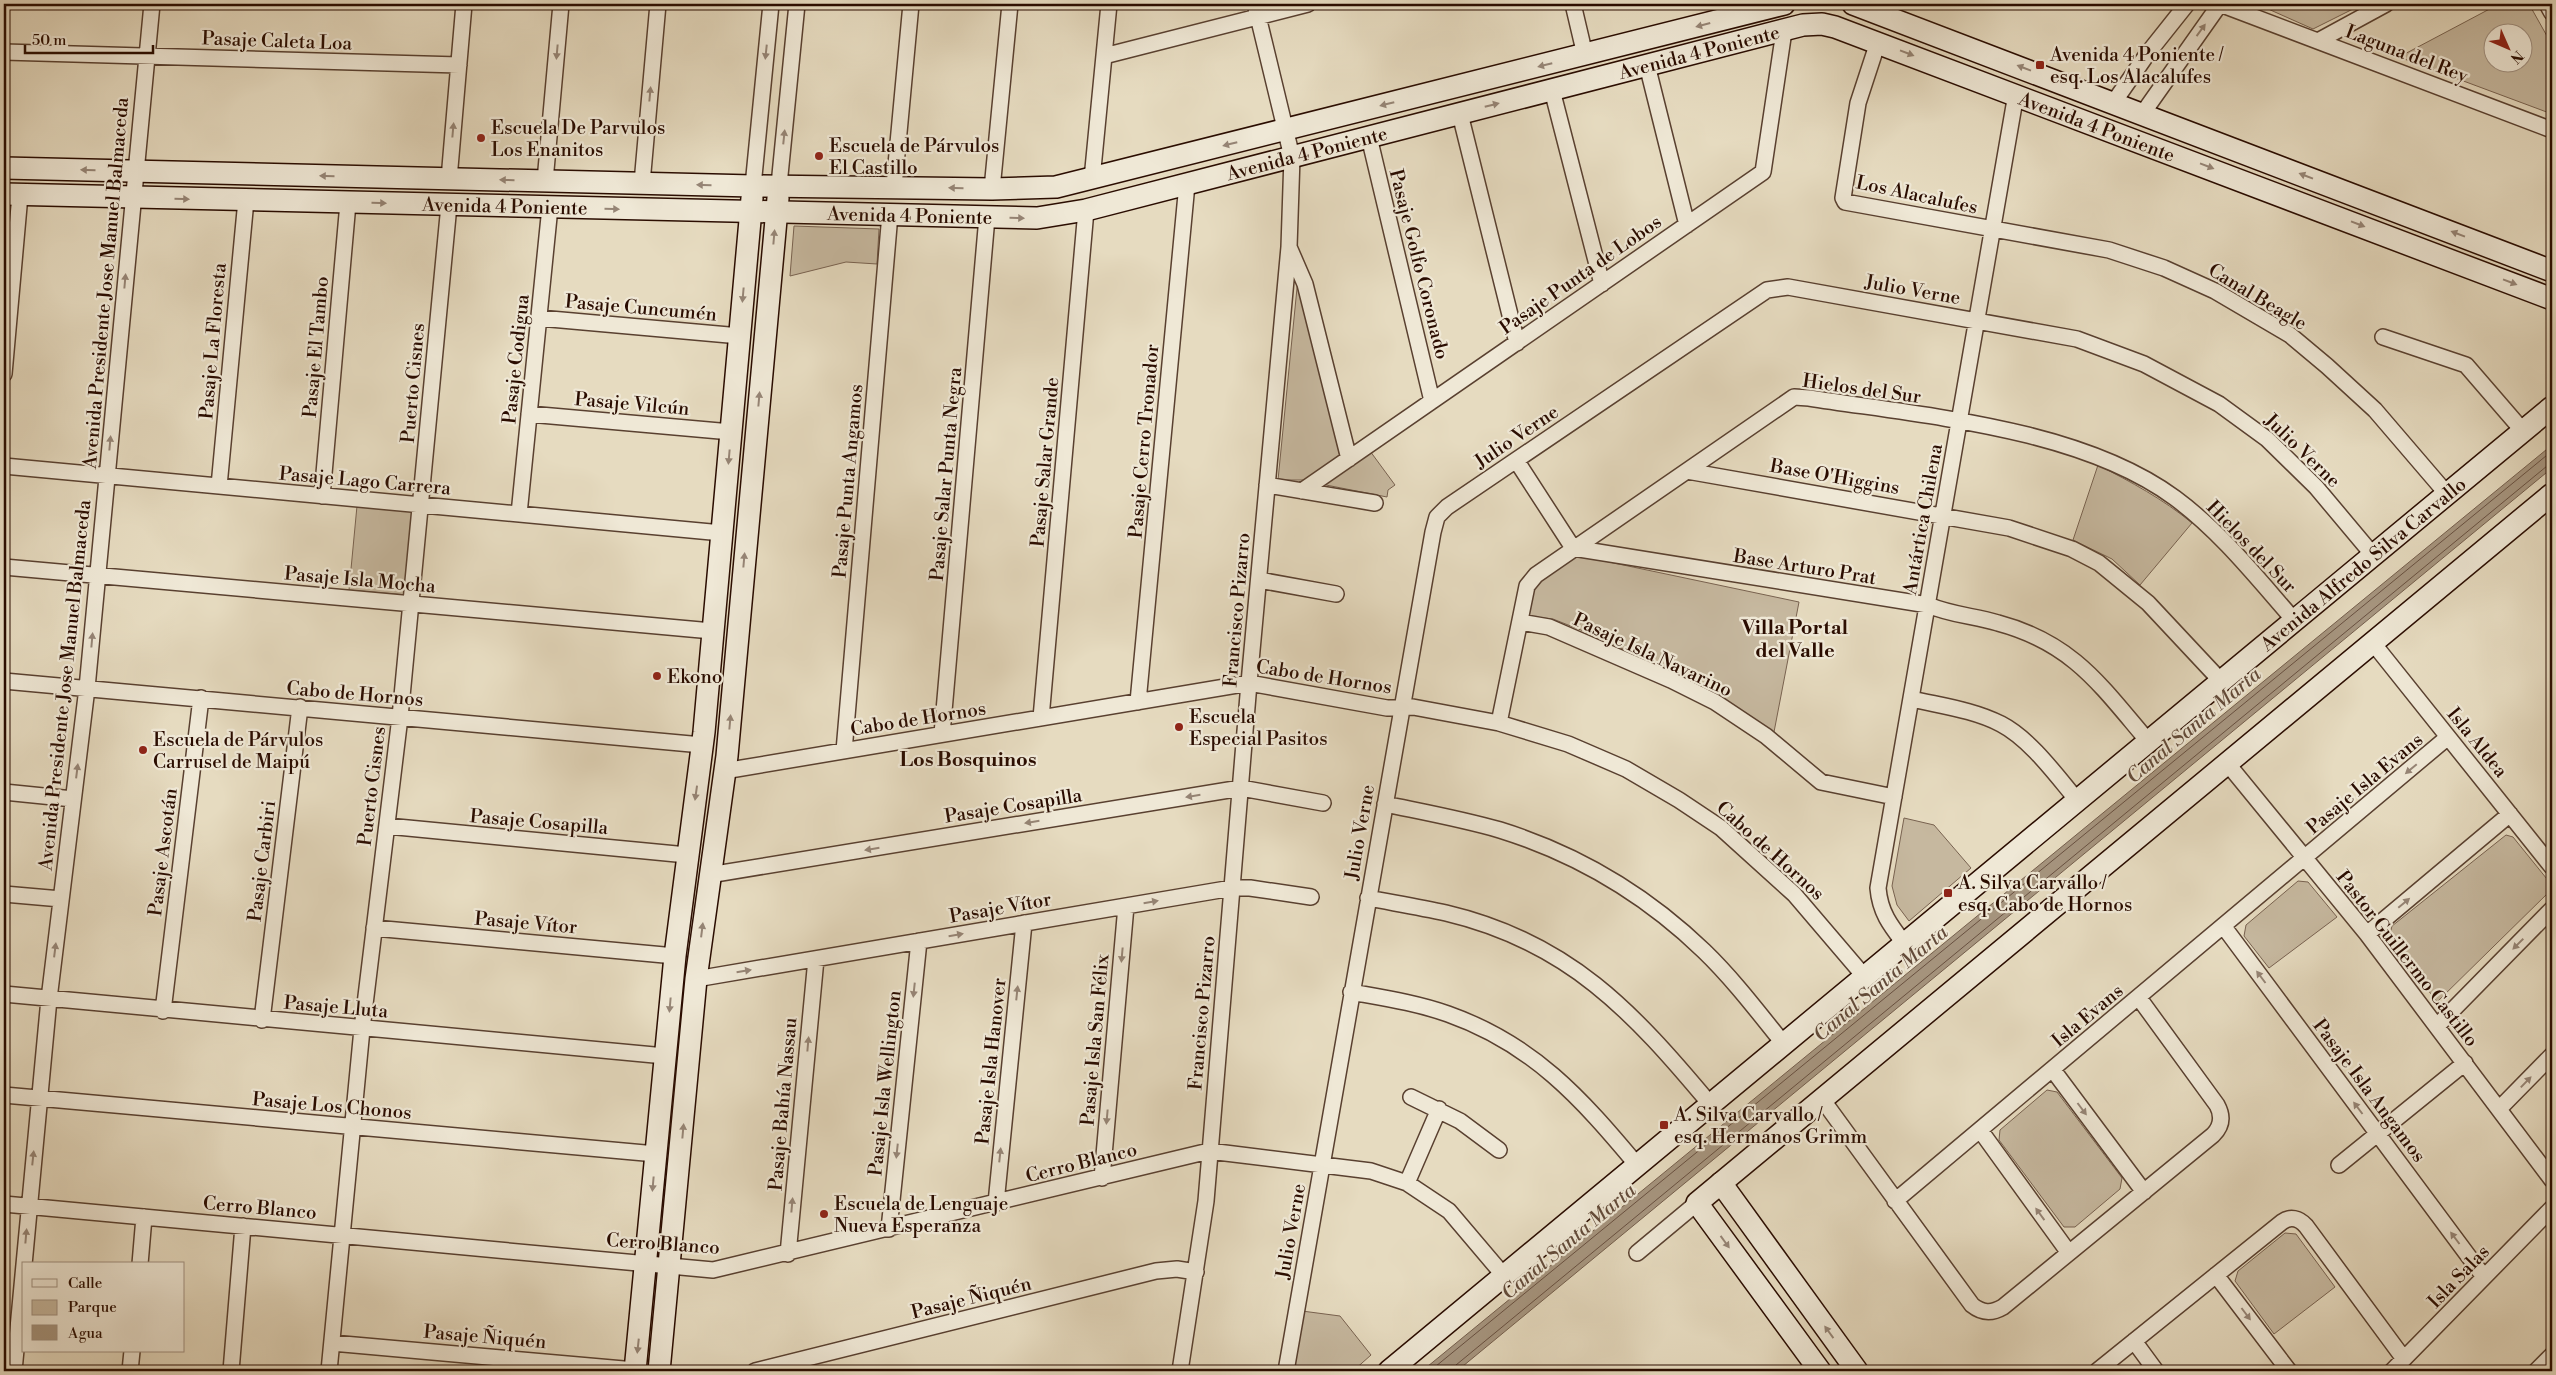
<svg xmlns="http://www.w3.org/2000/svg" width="2556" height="1375" font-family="'Libre Bodoni',serif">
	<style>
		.green { fill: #c6b89f; stroke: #786250; fill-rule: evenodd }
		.water { fill: #a6957f; stroke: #745e4c }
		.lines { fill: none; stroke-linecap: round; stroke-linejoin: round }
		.shore { stroke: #685040; stroke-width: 1 }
		.street-casing { stroke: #594030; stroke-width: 18 }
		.secondary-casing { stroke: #2a0c00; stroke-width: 24 }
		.street { stroke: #efe8d6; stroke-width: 15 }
		.secondary { stroke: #efe8d6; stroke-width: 21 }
		.oneway { fill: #968576 }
		.poi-dot { fill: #8f2418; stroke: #efe8d6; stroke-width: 2 }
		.labels { text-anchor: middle; stroke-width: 4.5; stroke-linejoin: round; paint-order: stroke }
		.street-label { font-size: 19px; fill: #2a0c00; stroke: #efe8d6 }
		.poi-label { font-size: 19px; fill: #2a0c00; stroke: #efe8d6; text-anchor: start }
		.neighbourhood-label { font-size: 20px; font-weight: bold; fill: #2a0c00; stroke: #efe8d6 }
		.water-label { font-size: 20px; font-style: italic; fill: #624a39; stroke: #efe8d6 }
	</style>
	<rect width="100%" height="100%" fill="#e6dbc0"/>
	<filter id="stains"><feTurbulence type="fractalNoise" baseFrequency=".004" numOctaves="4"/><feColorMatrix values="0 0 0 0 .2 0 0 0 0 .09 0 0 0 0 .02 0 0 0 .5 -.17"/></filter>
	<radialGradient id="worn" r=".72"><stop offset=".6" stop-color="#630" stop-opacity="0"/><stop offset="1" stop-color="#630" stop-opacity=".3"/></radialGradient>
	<path class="green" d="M2257,4H2363L2313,29Z
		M2499,4H2529L2552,45V114L2399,57ZM2494,32H2524V62H2494Z
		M794,226L879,229L877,264L846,262L790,276Z
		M1298,278L1340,456L1305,480H1278Z
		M1370,451L1395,485L1388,490L1387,497L1326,485L1325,482Z
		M2098,465C2131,482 2163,499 2192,523L2140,585L2112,559L2073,540Z
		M357,506L415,511L407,595L349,590Z
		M1571,554L1799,602L1774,732L1706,689L1596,636L1553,619L1526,616L1533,587Z
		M1904,818L1934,825L1971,868L1909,921L1897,905L1892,886Z
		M2506,835L2513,837L2551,884L2548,893L2437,1002L2389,938L2392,926Z
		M2298,881L2308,882L2337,917L2269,968L2244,936L2246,925Z
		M2047,1090L2057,1092L2122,1178L2120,1189L2075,1227H2064L1999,1140L2000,1130Z
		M2285,1233L2296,1234L2335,1287L2274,1334L2235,1281L2238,1271Z
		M1302,1311L1340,1316L1371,1355L1353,1371H1294Z"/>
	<path class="water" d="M2552,445V468L1457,1371H1422Z"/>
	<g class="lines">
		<path class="shore" d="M1430,1371L2552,451
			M1454,1371L1456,1365L2547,466L2552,464"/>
		<defs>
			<path id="street" d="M1573,4L1585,55
				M2220,4L2552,130
				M2547,4L2552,13
				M2318,41L2386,4
				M1878,42L1858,103L1843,198L1845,202L2109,250L2164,268L2215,291L2290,335L2327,366L2375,410L2447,494
				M4,52L459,65
				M1104,56L1308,4
				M1647,65L1687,225
				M1552,90L1602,284
				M2114,102L2148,53L2187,4
				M2143,113L2220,4
				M1460,114L1517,343
				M1369,137L1432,401
				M449,179L464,4
				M1092,179L1109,4
				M545,181L561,4
				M642,183L658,4
				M779,185L797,4
				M753,186L771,4
				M894,186L911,4
				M992,189L1010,4
				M1289,247L1305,284L1349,459
				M539,318L740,336
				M2383,337L2466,365L2523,431
				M4,374L20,195
				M529,414L731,432
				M1516,460L1573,548L1928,605C1951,615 1975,616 1998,623C2073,643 2101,686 2148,741
				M4,466L722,533
				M1687,471L2009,528L2072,549L2099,563L2148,603L2221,681
				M1267,485L1375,503
				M219,486L246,200
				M1302,491L1763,172L1784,31
				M322,496L348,203
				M519,514L550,207
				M4,567L712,631
				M1259,580L1336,594
				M1520,622L1549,627L1671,680L1715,702L1766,736L1821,782L1894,797
				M2373,643L2552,867
				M4,681L702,745
				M1912,699C1942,706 1974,710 2001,724C2030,739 2056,775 2077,800
				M1138,702L1187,184
				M1041,718L1086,210
				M1499,723L1527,586L1536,575L1794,397L1809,398C1924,416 2080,428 2175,498C2221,532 2257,578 2294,620
				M942,734L987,217
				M844,751L890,214
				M2227,763L2367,934L2552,1180
				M724,771L1249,683L1387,708L1413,707L1499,723L1568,744L1626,769L1679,800L1721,828L1794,894L1864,976
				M4,792L73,799
				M1385,804C1423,812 1462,819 1500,830C1577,854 1646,895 1704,951C1733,979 1758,1012 1783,1043
				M387,826L687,855
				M709,875L1241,788L1323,803
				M4,894L61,899
				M1368,898C1394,903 1420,907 1446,913C1569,942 1633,1012 1710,1104
				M2224,927L2484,1277
				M374,928L675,956
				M2367,934L2510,814
				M1904,943C1890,925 1880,912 1878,888L2016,94
				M696,979L1232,888H1250L1311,897
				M1351,992C1384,998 1417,1003 1448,1014C1533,1044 1581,1098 1637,1165
				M4,994L665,1056
				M163,1011L201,698
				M262,1020L300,707
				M2437,1026L2552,909
				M2053,1070L2144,1192
				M4,1095L656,1154
				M1411,1097L1460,1121L1499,1150
				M1822,1099L1972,1305C1982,1313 1991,1314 2003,1307L2213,1135C2222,1126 2223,1116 2217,1105L2139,998
				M2499,1109L2552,1055
				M1980,1130L2069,1253
				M2339,1165L2465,1063
				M1102,1178L1126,906
				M1407,1183L1439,1109
				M1895,1201L2448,737
				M996,1203L1024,923
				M4,1204L713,1270L1209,1151L1371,1171L1407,1183L1449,1211L1505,1277
				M889,1229L919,941
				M1637,1253L1697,1203
				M788,1254L816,959
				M140,1264L144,1217
				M2216,1275L2289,1371
				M2134,1341L2156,1371
				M332,1343L635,1370
				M14,1371L49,999L87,688L152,4
				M130,1371L132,1351
				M231,1371L243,1226
				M329,1371L362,1029L400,717L449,205
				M755,1371L1156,1271L1177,1269L1196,1272
				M1180,1371L1206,1201L1249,683L1289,247L1292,157L1255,4
				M1286,1371L1433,532L1437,517L1447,507L1767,290L1788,287L2077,339L2144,364L2219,404L2267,439L2316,487L2373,555
				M2097,1371L2282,1222C2290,1216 2299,1218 2306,1226L2404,1359
				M2392,1371L2552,1208
				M2536,1371L2552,1355"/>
			<g id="secondary">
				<path d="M1853,4L2552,271"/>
				<path d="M4,168L753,186L992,189L1056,187L1784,4"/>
				<path id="s1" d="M4,194L1037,218L1086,210L1803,25L1822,24L1835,27L2552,299"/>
				<path d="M1721,1183L1857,1371"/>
				<path d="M635,1371L675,956L704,732L752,198"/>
				<path d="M659,1371L696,979L727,756L778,198"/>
				<path id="s2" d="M1389,1371L2552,407"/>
				<path d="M1820,1371L1697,1203L2552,494"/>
			</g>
		</defs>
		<use href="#street" class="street-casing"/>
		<use href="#secondary" class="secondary-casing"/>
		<use href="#street" class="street"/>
		<use href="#secondary" class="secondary"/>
	</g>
	<defs><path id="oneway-solid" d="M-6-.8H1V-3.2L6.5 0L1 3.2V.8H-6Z" transform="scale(1.25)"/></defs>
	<g class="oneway">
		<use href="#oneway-solid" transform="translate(1703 25) rotate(165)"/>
		<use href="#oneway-solid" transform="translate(2201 30) rotate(-54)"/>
		<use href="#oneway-solid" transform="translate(557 52) rotate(95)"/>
		<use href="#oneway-solid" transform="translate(766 52) rotate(96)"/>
		<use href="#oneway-solid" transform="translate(1907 53) rotate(21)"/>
		<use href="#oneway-solid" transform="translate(1545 65) rotate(166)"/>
		<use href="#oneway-solid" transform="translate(2024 68) rotate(-159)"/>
		<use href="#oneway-solid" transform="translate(650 94) rotate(-85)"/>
		<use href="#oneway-solid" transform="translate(1387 104) rotate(166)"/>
		<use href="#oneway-solid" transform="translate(1492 105) rotate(-14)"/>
		<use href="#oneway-solid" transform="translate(453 130) rotate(-85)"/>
		<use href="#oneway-solid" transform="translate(784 137) rotate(-84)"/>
		<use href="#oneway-solid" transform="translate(1230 144) rotate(166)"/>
		<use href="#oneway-solid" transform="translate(2207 166) rotate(21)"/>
		<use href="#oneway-solid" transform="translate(88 170) rotate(-179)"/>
		<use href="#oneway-solid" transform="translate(327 176) rotate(-179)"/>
		<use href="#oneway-solid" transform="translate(2306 176) rotate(-159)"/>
		<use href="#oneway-solid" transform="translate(507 180) rotate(-179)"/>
		<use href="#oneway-solid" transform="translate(704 185) rotate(-179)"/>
		<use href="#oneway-solid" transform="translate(956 188) rotate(-179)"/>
		<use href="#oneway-solid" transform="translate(182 199) rotate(1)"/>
		<use href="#oneway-solid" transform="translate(379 203) rotate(1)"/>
		<use href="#oneway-solid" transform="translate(612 209) rotate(1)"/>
		<use href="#oneway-solid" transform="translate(1017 218) rotate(1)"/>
		<use href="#oneway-solid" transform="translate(2358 224) rotate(21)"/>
		<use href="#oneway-solid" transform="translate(2458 234) rotate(-159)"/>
		<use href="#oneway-solid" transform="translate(774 237) rotate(-85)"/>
		<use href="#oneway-solid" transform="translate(125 281) rotate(-85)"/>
		<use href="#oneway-solid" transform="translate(2510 282) rotate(21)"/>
		<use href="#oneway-solid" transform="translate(743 295) rotate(95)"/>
		<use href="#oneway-solid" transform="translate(759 399) rotate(-85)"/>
		<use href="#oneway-solid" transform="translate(110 443) rotate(-85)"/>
		<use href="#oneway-solid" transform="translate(729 457) rotate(95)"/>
		<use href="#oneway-solid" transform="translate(744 560) rotate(-85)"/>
		<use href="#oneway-solid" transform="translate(92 640) rotate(-85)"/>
		<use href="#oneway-solid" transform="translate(730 722) rotate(-85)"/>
		<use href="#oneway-solid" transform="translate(2411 769) rotate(140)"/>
		<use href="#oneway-solid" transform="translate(77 771) rotate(-83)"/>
		<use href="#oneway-solid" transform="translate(696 793) rotate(98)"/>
		<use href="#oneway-solid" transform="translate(1193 796) rotate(171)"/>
		<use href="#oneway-solid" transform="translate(1032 822) rotate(171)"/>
		<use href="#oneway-solid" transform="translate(872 849) rotate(171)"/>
		<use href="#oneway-solid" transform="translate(1151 902) rotate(-10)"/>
		<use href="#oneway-solid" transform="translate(2404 903) rotate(-40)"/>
		<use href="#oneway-solid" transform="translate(702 930) rotate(-83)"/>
		<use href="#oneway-solid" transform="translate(956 935) rotate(-10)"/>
		<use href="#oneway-solid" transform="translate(2518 944) rotate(135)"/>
		<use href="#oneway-solid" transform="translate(55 950) rotate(-83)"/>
		<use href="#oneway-solid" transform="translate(1122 955) rotate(95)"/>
		<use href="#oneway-solid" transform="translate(744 971) rotate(-9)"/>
		<use href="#oneway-solid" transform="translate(2261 977) rotate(-127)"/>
		<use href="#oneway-solid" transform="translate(914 990) rotate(96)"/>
		<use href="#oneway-solid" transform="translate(1017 993) rotate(-84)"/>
		<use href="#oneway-solid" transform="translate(670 1005) rotate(95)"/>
		<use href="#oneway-solid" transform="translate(808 1044) rotate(-85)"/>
		<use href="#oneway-solid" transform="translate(2526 1082) rotate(-46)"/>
		<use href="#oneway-solid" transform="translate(2358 1108) rotate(-127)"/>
		<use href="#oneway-solid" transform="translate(2082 1109) rotate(53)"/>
		<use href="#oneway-solid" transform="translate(1107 1117) rotate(95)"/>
		<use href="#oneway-solid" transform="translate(683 1131) rotate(-85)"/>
		<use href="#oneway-solid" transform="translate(897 1151) rotate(96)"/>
		<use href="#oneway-solid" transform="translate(1000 1155) rotate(-84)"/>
		<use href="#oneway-solid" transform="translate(33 1158) rotate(-84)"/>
		<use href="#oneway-solid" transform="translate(653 1184) rotate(95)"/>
		<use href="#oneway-solid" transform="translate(792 1205) rotate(-85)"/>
		<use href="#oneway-solid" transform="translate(2040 1214) rotate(-126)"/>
		<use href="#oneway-solid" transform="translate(26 1236) rotate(-85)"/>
		<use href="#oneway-solid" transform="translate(2455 1238) rotate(-127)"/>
		<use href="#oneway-solid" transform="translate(1725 1242) rotate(54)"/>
		<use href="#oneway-solid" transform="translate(2246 1314) rotate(53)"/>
		<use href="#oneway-solid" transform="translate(1829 1332) rotate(-126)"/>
		<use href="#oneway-solid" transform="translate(638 1346) rotate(96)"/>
	</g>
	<g class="poi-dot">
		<rect x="2035" y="60" width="10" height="10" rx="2.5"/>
		<circle cx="481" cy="138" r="5"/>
		<circle cx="819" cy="156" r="5"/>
		<circle cx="657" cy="676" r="5"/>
		<circle cx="1179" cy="727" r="5"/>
		<circle cx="143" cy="750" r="5"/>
		<rect x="1943" y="888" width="10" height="10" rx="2.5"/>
		<rect x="1659" y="1120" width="10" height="10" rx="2.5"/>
		<circle cx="824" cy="1214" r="5"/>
	</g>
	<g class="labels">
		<g class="street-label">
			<text transform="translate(277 40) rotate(2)" y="7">Pasaje Caleta Loa</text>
			<text dy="7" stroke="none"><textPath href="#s1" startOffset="1716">Avenida 4 Poniente</textPath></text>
			<text transform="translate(2407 53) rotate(21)" y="7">Laguna del Rey</text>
			<text dy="7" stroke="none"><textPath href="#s1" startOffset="2136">Avenida 4 Poniente</textPath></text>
			<text dy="7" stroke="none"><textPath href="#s1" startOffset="1311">Avenida 4 Poniente</textPath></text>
			<text transform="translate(1917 194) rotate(12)" y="7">Los Alacalufes</text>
			<text dy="7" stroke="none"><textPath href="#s1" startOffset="501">Avenida 4 Poniente</textPath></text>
			<text dy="7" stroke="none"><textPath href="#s1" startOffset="906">Avenida 4 Poniente</textPath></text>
			<text transform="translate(1420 264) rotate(76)" y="7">Pasaje Golfo Coronado</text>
			<text transform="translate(1580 274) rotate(-35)" y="7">Pasaje Punta de Lobos</text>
			<text transform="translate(105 283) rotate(-85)" y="7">Avenida Presidente Jose Manuel Balmaceda</text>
			<text transform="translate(1913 289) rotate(10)" y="7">Julio Verne</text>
			<text transform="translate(2258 296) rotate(31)" y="7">Canal Beagle</text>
			<text transform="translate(641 307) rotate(5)" y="7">Pasaje Cuncumén</text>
			<text transform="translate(212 341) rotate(-85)" y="7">Pasaje La Floresta</text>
			<text transform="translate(315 347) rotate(-85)" y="7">Pasaje El Tambo</text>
			<text transform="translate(515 359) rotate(-84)" y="7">Pasaje Codigua</text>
			<text transform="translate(412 383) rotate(-85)" y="7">Puerto Cisnes</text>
			<text transform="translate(1862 388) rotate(8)" y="7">Hielos del Sur</text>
			<text transform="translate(632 403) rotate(5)" y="7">Pasaje Vilcún</text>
			<text transform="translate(1516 436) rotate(-34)" y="7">Julio Verne</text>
			<text transform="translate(1143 441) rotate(-85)" y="7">Pasaje Cerro Tronador</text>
			<text transform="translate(2303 450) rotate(44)" y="7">Julio Verne</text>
			<text transform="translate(1044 462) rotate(-85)" y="7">Pasaje Salar Grande</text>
			<text transform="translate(945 474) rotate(-85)" y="7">Pasaje Salar Punta Negra</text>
			<text transform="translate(1835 476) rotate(10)" y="7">Base O'Higgins</text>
			<text transform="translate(365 480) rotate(5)" y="7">Pasaje Lago Carrera</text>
			<text transform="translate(847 481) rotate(-85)" y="7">Pasaje Punta Angamos</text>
			<text transform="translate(1922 519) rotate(-80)" y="7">Antártica Chilena</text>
			<text transform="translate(2252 546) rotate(46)" y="7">Hielos del Sur</text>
			<text dy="7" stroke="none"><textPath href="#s2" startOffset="1265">Avenida Alfredo Silva Carvallo</textPath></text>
			<text transform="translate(1805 566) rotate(9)" y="7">Base Arturo Prat</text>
			<text transform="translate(360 579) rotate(5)" y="7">Pasaje Isla Mocha</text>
			<text transform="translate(1236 610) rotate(-85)" y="7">Francisco Pizarro</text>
			<text transform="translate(1653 654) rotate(25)" y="7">Pasaje Isla Navarino</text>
			<text transform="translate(1324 676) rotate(9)" y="7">Cabo de Hornos</text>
			<text transform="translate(64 685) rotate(-84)" y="7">Avenida Presidente Jose Manuel Balmaceda</text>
			<text transform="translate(355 693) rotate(5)" y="7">Cabo de Hornos</text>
			<text transform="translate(918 718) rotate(-9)" y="7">Cabo de Hornos</text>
			<text transform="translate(2478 742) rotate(51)" y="7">Isla Aldea</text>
			<text transform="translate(2364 783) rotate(-40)" y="7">Pasaje Isla Evans</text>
			<text transform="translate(371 786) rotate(-83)" y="7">Puerto Cisnes</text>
			<text transform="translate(1013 805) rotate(-9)" y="7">Pasaje Cosapilla</text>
			<text transform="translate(539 821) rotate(5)" y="7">Pasaje Cosapilla</text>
			<text transform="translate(1359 832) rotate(-80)" y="7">Julio Verne</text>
			<text transform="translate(1771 850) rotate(42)" y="7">Cabo de Hornos</text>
			<text transform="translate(162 852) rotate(-83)" y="7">Pasaje Ascotán</text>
			<text transform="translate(261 861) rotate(-83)" y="7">Pasaje Carbiri</text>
			<text transform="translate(1000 907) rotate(-10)" y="7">Pasaje Vítor</text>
			<text transform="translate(526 922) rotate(5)" y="7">Pasaje Vítor</text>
			<text transform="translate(2408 958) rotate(52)" y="7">Pastor Guillermo Castillo</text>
			<text transform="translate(336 1006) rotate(5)" y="7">Pasaje Lluta</text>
			<text transform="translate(1201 1013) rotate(-85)" y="7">Francisco Pizarro</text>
			<text transform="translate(2087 1015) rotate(-40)" y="7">Isla Evans</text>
			<text transform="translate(1094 1040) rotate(-85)" y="7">Pasaje Isla San Félix</text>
			<text transform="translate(990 1061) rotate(-84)" y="7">Pasaje Isla Hanover</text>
			<text transform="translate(884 1083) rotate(-84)" y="7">Pasaje Isla Wellington</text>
			<text transform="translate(2370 1090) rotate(53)" y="7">Pasaje Isla Angamos</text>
			<text transform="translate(782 1104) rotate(-85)" y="7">Pasaje Bahía Nassau</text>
			<text transform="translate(332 1105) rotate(5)" y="7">Pasaje Los Chonos</text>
			<text transform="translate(1081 1162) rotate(-14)" y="7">Cerro Blanco</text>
			<text transform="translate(260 1207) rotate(5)" y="7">Cerro Blanco</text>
			<text transform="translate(1290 1231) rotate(-80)" y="7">Julio Verne</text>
			<text transform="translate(663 1243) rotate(4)" y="7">Cerro Blanco</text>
			<text transform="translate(2458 1276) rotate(-46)" y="7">Isla Salas</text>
			<text transform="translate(971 1297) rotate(-14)" y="7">Pasaje Ñiquén</text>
			<text transform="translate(485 1336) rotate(5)" y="7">Pasaje Ñiquén</text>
		</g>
		<g class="poi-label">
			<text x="2050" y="61">Avenida 4 Poniente /<tspan x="2050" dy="22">esq. Los Alacalufes</tspan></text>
			<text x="491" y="134">Escuela De Parvulos<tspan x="491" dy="22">Los Enanitos</tspan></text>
			<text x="829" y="152">Escuela de Párvulos<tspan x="829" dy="22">El Castillo</tspan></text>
			<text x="667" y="683">Ekono</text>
			<text x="1189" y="723">Escuela<tspan x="1189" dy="22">Especial Pasitos</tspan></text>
			<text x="153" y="746">Escuela de Párvulos<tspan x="153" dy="22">Carrusel de Maipú</tspan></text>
			<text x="1958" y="889">A. Silva Carvallo /<tspan x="1958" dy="22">esq. Cabo de Hornos</tspan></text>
			<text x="1674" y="1121">A. Silva Carvallo /<tspan x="1674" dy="22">esq. Hermanos Grimm</tspan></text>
			<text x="834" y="1210">Escuela de Lenguaje<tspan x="834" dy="22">Nueva Esperanza</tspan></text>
		</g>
		<g class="neighbourhood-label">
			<text x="1795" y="634">Villa Portal<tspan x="1795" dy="23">del Valle</tspan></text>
			<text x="968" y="766">Los Bosquinos</text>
		</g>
		<g class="water-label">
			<text transform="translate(2193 725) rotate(-40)" y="7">Canal Santa Marta</text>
			<text transform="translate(1880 983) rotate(-40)" y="7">Canal Santa Marta</text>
			<text transform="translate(1568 1241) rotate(-40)" y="7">Canal Santa Marta</text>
		</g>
	</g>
	<rect width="2556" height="1375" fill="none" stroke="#e6dbc0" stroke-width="20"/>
	<rect x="5" y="5" width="2546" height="1365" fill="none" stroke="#2a0c00" stroke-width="2.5"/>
	<rect x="10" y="10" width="2536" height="1355" fill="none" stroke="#2a0c00"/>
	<rect x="22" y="1262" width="162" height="90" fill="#efe8d6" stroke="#a09080"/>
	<rect x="32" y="1279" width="25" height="8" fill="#efe8d6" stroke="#a09080"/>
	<text x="68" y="1288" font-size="15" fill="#2a0c00">Calle</text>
	<rect x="32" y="1300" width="25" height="15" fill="#c6b89f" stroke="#a09080"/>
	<text x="68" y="1312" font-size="15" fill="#2a0c00">Parque</text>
	<rect x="32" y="1325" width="25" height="15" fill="#a6957f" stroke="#a09080"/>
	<text x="68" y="1338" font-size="15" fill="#2a0c00">Agua</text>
	<g transform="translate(2508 48) rotate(135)"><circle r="24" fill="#efe8d6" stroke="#a09080"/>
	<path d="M0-4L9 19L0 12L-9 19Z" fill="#8f2418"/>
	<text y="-8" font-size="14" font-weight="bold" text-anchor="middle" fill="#2a0c00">N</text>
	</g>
	<path d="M25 45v8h128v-8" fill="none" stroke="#2a0c00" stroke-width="2.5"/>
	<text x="32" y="45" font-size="15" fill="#2a0c00" stroke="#efe8d6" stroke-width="4" paint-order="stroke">50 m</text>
	<rect width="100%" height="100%" filter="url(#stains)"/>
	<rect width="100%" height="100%" fill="url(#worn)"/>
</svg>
